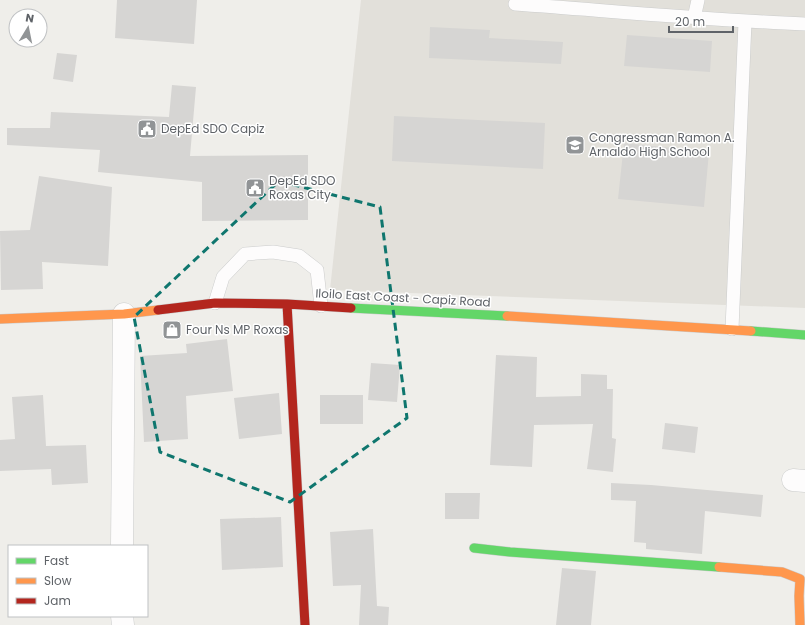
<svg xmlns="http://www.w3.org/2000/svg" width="805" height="625" font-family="Poppins,sans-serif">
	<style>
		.education { fill: #e2e0da }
		.building { fill: #d6d5d3 }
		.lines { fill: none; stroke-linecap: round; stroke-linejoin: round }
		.lane-casing { stroke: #cbcccc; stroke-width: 14 }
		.street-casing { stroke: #cbcccc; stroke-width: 23 }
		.fast-casing { stroke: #cacacb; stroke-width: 10 }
		.slow-casing { stroke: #cacacb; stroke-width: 10 }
		.jam-casing { stroke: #cacacb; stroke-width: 10 }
		.lane { stroke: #fdfcfc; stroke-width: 13 }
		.street { stroke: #fdfcfc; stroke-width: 22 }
		.fast { stroke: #63d668; stroke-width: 9 }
		.slow { stroke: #ff974d; stroke-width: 9 }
		.jam { stroke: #b3261e; stroke-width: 9 }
		.marked { fill: none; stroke: #0f766e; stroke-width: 3; stroke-dasharray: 8 5; stroke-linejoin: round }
		.labels { text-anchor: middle; stroke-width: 3; stroke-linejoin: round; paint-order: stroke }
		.poi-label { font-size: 12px; fill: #5f6368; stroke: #fff; text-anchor: start }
		.street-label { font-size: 12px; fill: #5f6368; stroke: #fff }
	</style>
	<rect width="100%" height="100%" fill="#efeeea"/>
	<path class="education" d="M361,0H805V308L330,290Z"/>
	<path class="building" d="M117,0H197L194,44L115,38Z
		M430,27L490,30L489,38L563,42L561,64L429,58Z
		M627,35L712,41L710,72L624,66Z
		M57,53L77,55L73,82L53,79Z
		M172,85L196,87L190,156L308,155V220L202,221V182L98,172L100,150L7,145V128H50L51,112L169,117Z
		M394,116L545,123L543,169L392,161Z
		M624,143L709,152L704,207L618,199Z
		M39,176L112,187L108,266L42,262L43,289L1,290L0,231L30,230Z
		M227,339L233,391L186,396L188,439L144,442L140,356L187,353L186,344Z
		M496,355L537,357L536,397L581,396V374L607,375V389H613L612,438L616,439L613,472L587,469L593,424L534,425L532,467L490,465Z
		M371,363L400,365L397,402L368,400Z
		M279,393L282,434L239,439L234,398Z
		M43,395L46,446L86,445L88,483L52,485L51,469L0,471V440L15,439L12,397Z
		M320,395H363V424H320Z
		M665,423L698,427L695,453L662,449Z
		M611,483L651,485L763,495L761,517L705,511L702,554L646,549V543L634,542L636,501L611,500Z
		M445,493H480L479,519H445Z
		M281,517L283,567L222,570L220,519Z
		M373,529L377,606L389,607L388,625H359L361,585L333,586L330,532Z
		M562,568L596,571L591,625H556Z"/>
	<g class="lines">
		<defs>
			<path id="lane" d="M515,4C612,11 708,20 805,24
				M694,18L698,0
				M215,303L223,277L245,254L273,252L299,256L317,270L321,306
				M732,329L745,22"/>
			<path id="street" d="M793,480L805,481
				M122,546L124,314
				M122,616L123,625"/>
			<path id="fast" d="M351,308L507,316
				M751,331L805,335
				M474,548L510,552L719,567"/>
			<path id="slow" d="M507,316L751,331
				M0,319L124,314L158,310
				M719,567L782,572L800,579L799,596L800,625"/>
			<path id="jam" d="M287,304L305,625
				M158,310L215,303L287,304L351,308"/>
		</defs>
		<use href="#lane" class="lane-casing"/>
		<use href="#street" class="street-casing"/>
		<use href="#fast" class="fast-casing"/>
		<use href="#slow" class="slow-casing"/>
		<use href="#jam" class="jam-casing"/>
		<use href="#lane" class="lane"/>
		<use href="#street" class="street"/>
		<use href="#fast" class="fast"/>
		<use href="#slow" class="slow"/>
		<use href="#jam" class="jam"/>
	</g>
	<path class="marked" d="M279,181L380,207L407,418L290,502L160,452L134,317Z"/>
	<defs>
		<symbol id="civic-square" viewBox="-11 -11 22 22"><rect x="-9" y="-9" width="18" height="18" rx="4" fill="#919496" stroke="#fff"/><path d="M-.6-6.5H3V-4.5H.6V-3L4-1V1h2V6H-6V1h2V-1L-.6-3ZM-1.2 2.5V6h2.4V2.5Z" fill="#fff"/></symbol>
		<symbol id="school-square" viewBox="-11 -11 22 22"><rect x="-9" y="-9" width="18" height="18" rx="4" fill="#919496" stroke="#fff"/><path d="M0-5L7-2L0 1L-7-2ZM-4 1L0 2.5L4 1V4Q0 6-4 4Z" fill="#fff"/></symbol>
		<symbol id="shop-square" viewBox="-11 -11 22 22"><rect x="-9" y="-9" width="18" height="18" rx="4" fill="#919496" stroke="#fff"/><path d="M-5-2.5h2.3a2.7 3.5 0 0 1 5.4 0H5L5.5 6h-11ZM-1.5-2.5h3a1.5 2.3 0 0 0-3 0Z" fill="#fff"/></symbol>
	</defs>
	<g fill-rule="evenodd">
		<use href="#civic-square" x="136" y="118" width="22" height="22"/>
		<use href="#school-square" x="564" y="134" width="22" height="22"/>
		<use href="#civic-square" x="244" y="177" width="22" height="22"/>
		<use href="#shop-square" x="161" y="319" width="22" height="22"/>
	</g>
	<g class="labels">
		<g class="poi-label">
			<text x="161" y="133">DepEd SDO Capiz</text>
			<text x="589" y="142">Congressman Ramon A.<tspan x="589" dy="14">Arnaldo High School</tspan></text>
			<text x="269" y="185">DepEd SDO<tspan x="269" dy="14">Roxas City</tspan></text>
			<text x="186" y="334">Four Ns MP Roxas</text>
		</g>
		<g class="street-label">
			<text transform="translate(403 298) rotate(3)" y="4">Iloilo East Coast - Capiz Road</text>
		</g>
	</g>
	<rect x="8" y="545" width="140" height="72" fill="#ffffff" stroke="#bfc1c3"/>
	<rect x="16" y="558" width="20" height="6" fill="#63d668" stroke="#bfc1c3"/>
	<text x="44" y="565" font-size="12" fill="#5f6368">Fast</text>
	<rect x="16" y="578" width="20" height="6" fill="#ff974d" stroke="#bfc1c3"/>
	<text x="44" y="585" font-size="12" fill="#5f6368">Slow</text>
	<rect x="16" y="598" width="20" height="6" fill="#b3261e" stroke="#bfc1c3"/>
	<text x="44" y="605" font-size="12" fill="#5f6368">Jam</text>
	<g transform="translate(28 28) rotate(10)"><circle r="19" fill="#ffffff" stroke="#bfc1c3"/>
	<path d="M0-3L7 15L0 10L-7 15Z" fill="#919496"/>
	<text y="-6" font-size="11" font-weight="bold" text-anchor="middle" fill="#5f6368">N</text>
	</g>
	<path d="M669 26v6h64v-6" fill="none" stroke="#5f6368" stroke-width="2"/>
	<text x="675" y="26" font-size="12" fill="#5f6368" stroke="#ffffff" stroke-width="3" paint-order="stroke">20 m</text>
</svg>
